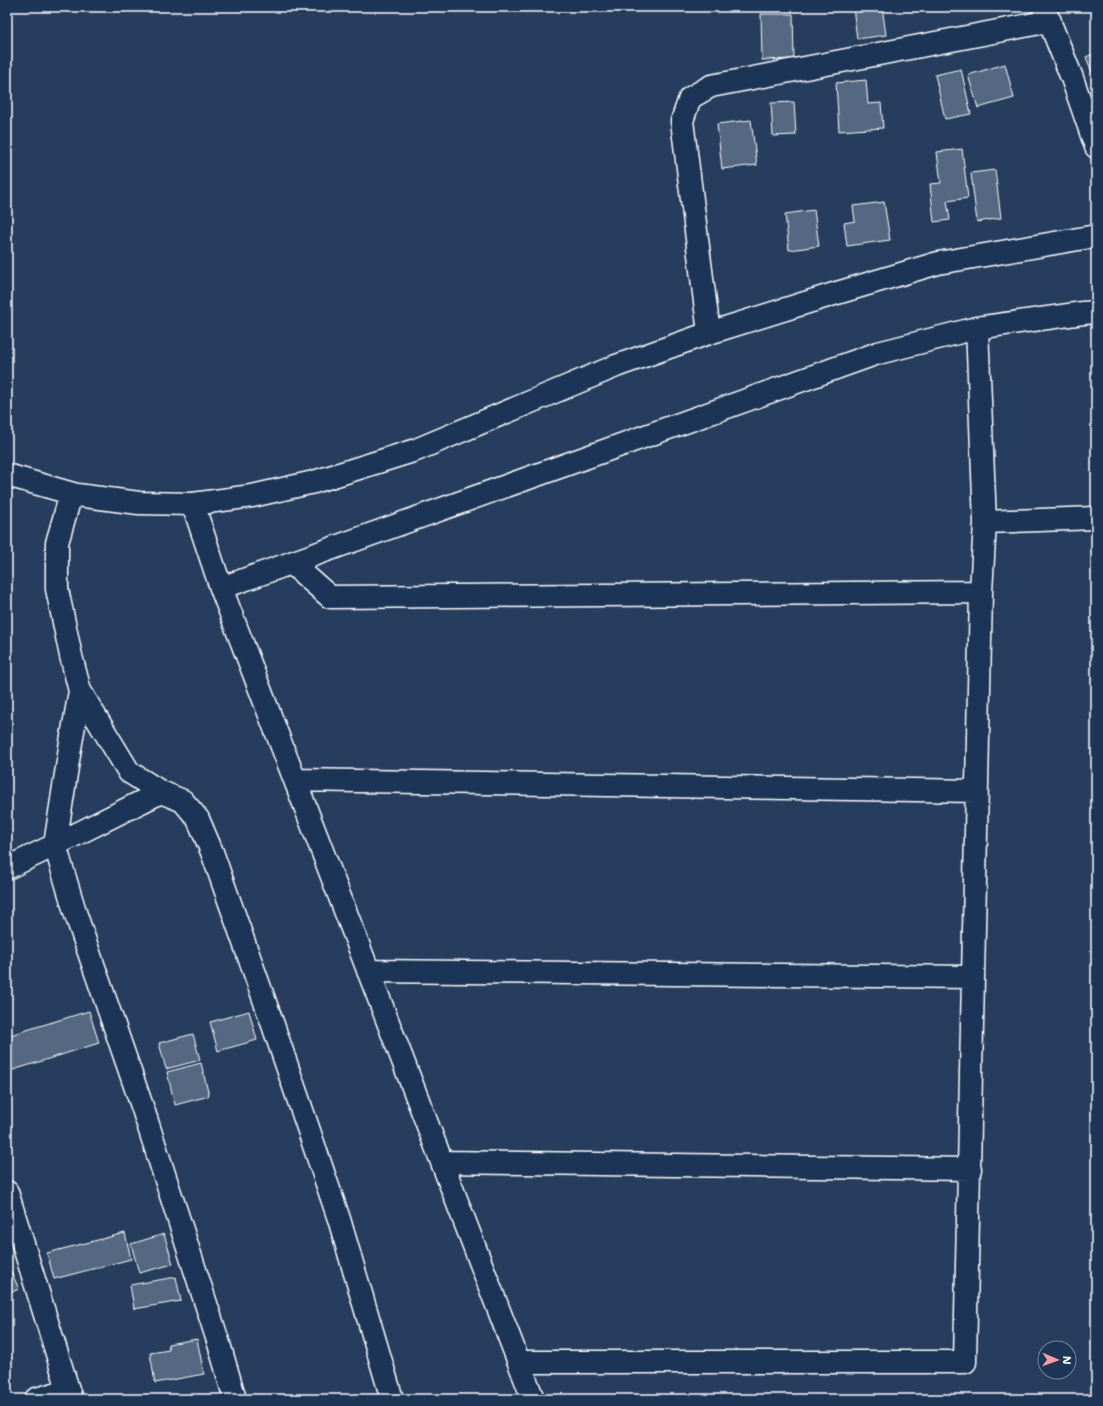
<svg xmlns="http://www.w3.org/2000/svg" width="1103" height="1406" font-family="'Shantell Sans',sans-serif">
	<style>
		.building { fill: #556781; stroke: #fff }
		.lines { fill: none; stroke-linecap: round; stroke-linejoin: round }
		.minor-casing { stroke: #fff; stroke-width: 25 }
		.major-casing { stroke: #fff; stroke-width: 25 }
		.minor { stroke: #1d3557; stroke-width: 22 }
		.major { stroke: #1d3557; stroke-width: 22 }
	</style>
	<rect width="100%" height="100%" fill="#263d5e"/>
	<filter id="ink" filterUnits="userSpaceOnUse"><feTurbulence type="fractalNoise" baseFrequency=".025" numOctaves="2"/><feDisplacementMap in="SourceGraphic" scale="8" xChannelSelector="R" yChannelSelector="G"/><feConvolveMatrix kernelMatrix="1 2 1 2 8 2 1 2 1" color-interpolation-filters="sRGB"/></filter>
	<g filter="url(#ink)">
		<path class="building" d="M853,7H882L886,35L857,39Z
			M761,14H793L794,59L762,60Z
			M1096,53V82L1086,57Z
			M1005,64L1014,98L978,108L968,75Z
			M961,69L971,114L945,119L935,75Z
			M866,80L868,104L881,103L883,128L839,131L836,83Z
			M794,102L796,135L773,136L771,103Z
			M751,120L757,165L722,169L717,124Z
			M962,149L968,198L947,201L950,220L934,222L930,184L941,183L937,152Z
			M995,170L1001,218L977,222L971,173Z
			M884,202L890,240L847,246L844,223L855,221L853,206Z
			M814,210L819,246L789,250L785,214Z
			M89,1011L99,1043L7,1072V1036Z
			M249,1011L257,1040L218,1051L210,1022Z
			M193,1034L200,1060L166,1069L159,1043Z
			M201,1063L209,1096L175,1105L167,1072Z
			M125,1233L131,1259L54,1279L47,1253Z
			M164,1234L173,1264L139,1273L131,1244Z
			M7,1263L19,1289L7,1294Z
			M176,1277L181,1301L134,1309L130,1285Z
			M197,1339L204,1374L155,1383L150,1353L169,1350L168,1344Z"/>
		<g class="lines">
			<defs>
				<path id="minor" d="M1044,8L1072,78L1096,147
					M709,333L682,121L690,98L711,86L1050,21
					M71,494L57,543V589L71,656L80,691L129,772L161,792L183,801L198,819L212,852L272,1022L339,1219L392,1399
					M193,504L221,588L533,1399
					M985,522L1096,518
					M291,563L330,597L981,592
					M221,588L878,353L977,328L1083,313L1096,312
					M80,691L70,748L55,845L76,915L143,1109L219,1344L235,1399
					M295,780L977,791
					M7,868L55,845L161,792
					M368,971L973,977
					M442,1162L970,1169
					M7,1192L71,1399
					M519,1362H965L981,592L985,522L977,328
					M36,1399L68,1390"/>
				<path id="major" d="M7,475L77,495L139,503L193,504L252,496L314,482L416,450L616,366L709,333L837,293L938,263L1096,236"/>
			</defs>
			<use href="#minor" class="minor-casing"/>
			<use href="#major" class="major-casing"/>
			<use href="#minor" class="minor"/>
			<use href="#major" class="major"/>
		</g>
	</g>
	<rect width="1103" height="1406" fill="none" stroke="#1d3557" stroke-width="24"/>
	<rect x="12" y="12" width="1079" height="1382" fill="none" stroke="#fff" stroke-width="1.5" filter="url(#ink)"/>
	<g transform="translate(1057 1360) rotate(92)"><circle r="19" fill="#1d3557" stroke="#77869a"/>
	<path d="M0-3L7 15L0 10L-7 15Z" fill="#ff9aa2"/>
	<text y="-6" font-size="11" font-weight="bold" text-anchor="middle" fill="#ffffff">N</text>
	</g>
</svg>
